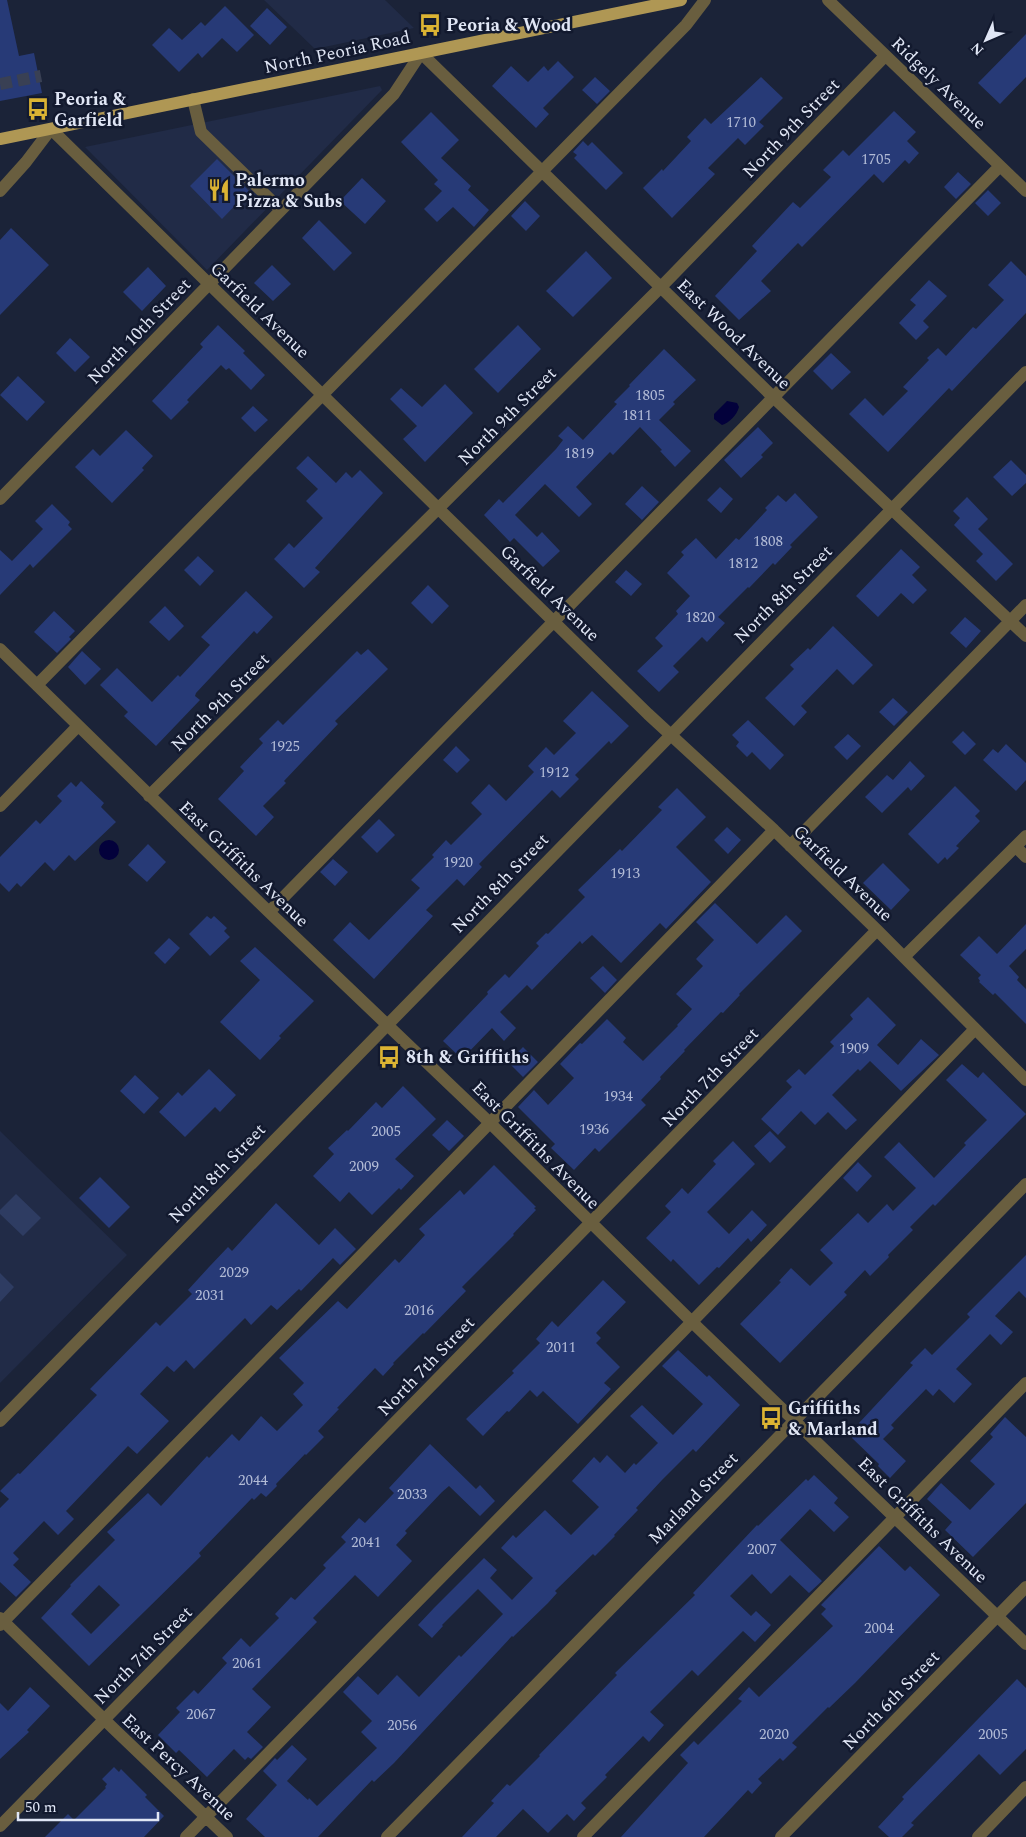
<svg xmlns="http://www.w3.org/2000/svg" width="1026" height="1837" font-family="Spectral,serif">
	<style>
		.built { fill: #212b47 }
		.green { fill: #2e3c62 }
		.water { fill: #03013b }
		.building { fill: #273a77; fill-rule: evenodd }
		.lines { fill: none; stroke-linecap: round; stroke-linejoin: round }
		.minor-tunnel { stroke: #394054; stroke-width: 12; stroke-dasharray: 12 6; stroke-linecap: butt }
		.minor { stroke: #695e3f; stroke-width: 12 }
		.major { stroke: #af9754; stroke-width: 12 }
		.labels { text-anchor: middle; stroke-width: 5; stroke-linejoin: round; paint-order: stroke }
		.number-label { font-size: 15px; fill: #b2bbd6 }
		.poi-label { font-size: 18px; font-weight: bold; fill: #e0e6f5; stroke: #12192e; text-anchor: start }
		.street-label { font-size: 18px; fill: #e0e6f5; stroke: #12192e }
	</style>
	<rect width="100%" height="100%" fill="#1b2338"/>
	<path class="built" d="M264,0H385L414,28L315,49Z
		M380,86L382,90L207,270L85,147Z
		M0,1131L127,1255L0,1383Z"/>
	<path class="green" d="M16,1194L41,1218L23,1236L0,1214V1210Z
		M0,1273L14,1287L0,1302Z"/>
	<path class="water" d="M727,401L737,403L739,407C737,415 729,423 722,425L714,419V414Z
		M99 850a10 10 0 1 1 20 0a10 10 0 1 1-20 0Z"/>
	<path class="building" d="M0,0H7L19,56L34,53L42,93L0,101Z
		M225,6L254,35L237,52L222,38L202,58L198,53L179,72L152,45L169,28L182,40L201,22L205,26Z
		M267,8L287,27L270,45L250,26Z
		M1026,34V77L1000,104L978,83Z
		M558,61L574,77L543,108L549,114L536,128L492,86L511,66L528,82L544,66L548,71Z
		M595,77L610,91L597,104L582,90Z
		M761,77L783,98L759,122L764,126L745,145L738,138L708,168L715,174L672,218L643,188L662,169L663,171L691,141L687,137L705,118L711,124Z
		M894,111L916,132L907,141L919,153L909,164L905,160L883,183L874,174L802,247L798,243L761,281L771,291L739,320L715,296L757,251L752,246L793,202L800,208L831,177L823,170L843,150L849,156Z
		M431,112L459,140L441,158L471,186L468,190L489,210L474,227L453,207L437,222L424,209L442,191L434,184L438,180L401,142Z
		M583,141L588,146L592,142L623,173L606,190L574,158L577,155L573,152Z
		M217,159L249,191L222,219L190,186Z
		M958,172L971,184L956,199L944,187Z
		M362,178L386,201L365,224L340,201Z
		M988,190L1001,203L988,216L975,203Z
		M525,201L540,216L526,231L511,216Z
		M319,220L352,253L334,271L302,238Z
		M11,228L49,265L0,315V240Z
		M586,251L612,278L573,317L546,291Z
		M1011,261L1026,276V313L952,391L949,388L888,452L849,414L865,398L883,416L908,391L903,387L929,360L927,358L938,348L946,356L973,327L976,329L1004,300L988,285Z
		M272,265L291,284L273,301L254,283Z
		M148,267L166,286L142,311L123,292Z
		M929,280L947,296L923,321L929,327L916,340L899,323L916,305L910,300Z
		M218,325L245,351L243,353L265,375L251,390L229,368L226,370L221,365L187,400L189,402L171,420L152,401L203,347L200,344Z
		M518,325L541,349L498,393L474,369Z
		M70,338L90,357L75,372L56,353Z
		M664,349L696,380L673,402L675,404L659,420L691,451L675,467L660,451L662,450L640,427L613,455L610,452L576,487L592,504L579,517L545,484L515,515L537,537L542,532L560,551L543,567L514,538L510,542L484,515L499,499L503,503L556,449L563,440L558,436L568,426L583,440L617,404L614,402L630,386L629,385Z
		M831,353L851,372L832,390L813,371Z
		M18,376L45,402L27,421L0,395Z
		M445,384L473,413L425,462L403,439L417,426L390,399L401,388L422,407Z
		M253,406L268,420L255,432L241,418Z
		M758,427L773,443L761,455L763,457L741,478L724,460Z
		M126,430L153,456L142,468L144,470L112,503L75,467L93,449L100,456Z
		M308,456L336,483L346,472L352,478L360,470L383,493L315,568L320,572L304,588L274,559L289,543L294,548L323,518L306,501L318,489L296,468Z
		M1011,460L1026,475V483L1012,496L993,477Z
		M642,486L659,502L642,520L625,504Z
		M720,487L733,499L721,513L707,500Z
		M795,493L818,517L790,545L792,547L775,565L773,563L749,588L748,587L718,617L725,623L707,642L702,637L673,666L679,672L659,692L637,671L663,646L655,638L678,614L676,611L690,596L667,573L684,555L681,552L696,538L716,559L736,538L739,540L767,510L765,508L778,495L786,502Z
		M967,497L988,519L978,529L1013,564L996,581L976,561L983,554L954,525L960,518L953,511Z
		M52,504L70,522L68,525L72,529L33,568L30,564L0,595V550L12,561L43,529L35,521Z
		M901,549L920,567L912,575L927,590L913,604L901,593L878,617L856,596Z
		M198,556L214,571L200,586L184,570Z
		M626,570L642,584L631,596L615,582Z
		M428,585L449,606L432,624L411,603Z
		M246,591L273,617L257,634L254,631L196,693L195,696L200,700L156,746L124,716L128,712L100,685L117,668L152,702L178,675L180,677L210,645L201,637Z
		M165,606L184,626L169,641L149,622Z
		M54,611L75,631L69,637L71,639L57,653L34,632Z
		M965,617L981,631L966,648L950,633Z
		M833,626L873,665L853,685L837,669L801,706L807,712L794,726L765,698L794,669L790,665L808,648L810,650Z
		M368,649L388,669L335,721L338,724L284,781L286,783L263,806L274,817L256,836L218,799L244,771L240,767L263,743L259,739L278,720L283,725L357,651L361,655Z
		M82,651L101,669L85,685L68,667Z
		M592,691L629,726L611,744L609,741L575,775L579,779L560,798L552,790L479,864L482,867L464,886L457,879L426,910L433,916L374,979L333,940L350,922L369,940L420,888L411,880L434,857L432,855L446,840L451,845L482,814L471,803L489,784L506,801L534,772L528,766L546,747L554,755L576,733L563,721Z
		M893,698L908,712L894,726L879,712Z
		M748,720L784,755L770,770L752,752L747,757L736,746L739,742L732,735Z
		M963,731L976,744L965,755L952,742Z
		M848,734L861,746L847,760L834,747Z
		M1006,744L1026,763V780L1016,791L983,760L993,749L998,753Z
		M456,746L470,760L457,773L443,760Z
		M910,761L925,776L911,791L908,787L882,813L865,797L887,775L893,780Z
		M81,781L104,803L101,807L116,822L75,861L69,855L54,871L45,862L21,887L17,883L9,892L0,883V857L36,820L40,824L62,801L57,796L71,782L76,787Z
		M955,786L980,811L975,816L980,821L956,846L959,848L947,860L945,857L938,864L908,834Z
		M677,788L706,817L676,847L711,882L666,929L660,923L621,963L592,935L582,944L580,941L532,990L527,985L500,1012L516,1028L504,1041L492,1028L462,1059L443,1041L488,994L487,992L505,974L509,978L539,946L536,943L546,933L548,934L585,897L578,890L620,849L622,851L662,810L658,807Z
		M379,819L395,835L377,853L361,837Z
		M727,827L741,840L728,854L714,840Z
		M148,844L166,862L147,882L128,865Z
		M333,859L348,872L335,886L320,872Z
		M883,863L910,890L891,910L863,883Z
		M715,903L757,944L786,915L802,931L739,994L740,995L723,1013L721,1012L684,1050L685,1051L660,1077L661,1079L641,1100L646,1105L599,1152L595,1148L574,1170L551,1148L555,1144L518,1107L534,1090L548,1105L574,1078L560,1064L580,1043L582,1044L607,1019L626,1038L623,1042L643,1061L678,1026L677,1025L692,1009L676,994L703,966L696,959L714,940L696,922Z
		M207,916L211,919L214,916L227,928L224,931L230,937L210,956L189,934Z
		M1026,924V949L1009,966L1019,977L1017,980L1026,989V1024L995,993L993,995L979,982L980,981L978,978L981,975L960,955L979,936L997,954Z
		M169,938L180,948L165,964L154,953Z
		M255,947L314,1001L279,1036L281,1038L260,1060L220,1022L260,980L240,961Z
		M603,966L617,980L605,993L590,978Z
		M868,997L896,1025L877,1045L898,1065L921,1039L939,1055L901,1091L870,1061L860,1071L858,1069L832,1095L857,1120L846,1130L828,1112L815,1125L801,1111L778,1135L761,1119L792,1087L786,1081L799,1069L805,1075L834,1046L830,1042L853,1019L850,1015Z
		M523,1047L538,1062L523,1077L508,1062Z
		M962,1064L978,1078L983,1072L1026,1114L935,1206L933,1204L910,1227L913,1230L888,1255L889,1257L870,1276L865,1270L844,1292L847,1295L780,1363L740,1324L781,1282L779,1281L791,1268L810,1286L833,1263L820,1250L858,1213L868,1223L887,1204L893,1211L916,1188L884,1157L899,1142L934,1178L966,1145L964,1143L987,1120L946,1080Z
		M209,1069L236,1095L220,1112L215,1107L185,1137L159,1112L178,1092L182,1096Z
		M135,1075L159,1098L144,1114L120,1091Z
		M403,1086L436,1119L395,1159L414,1176L401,1190L399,1188L372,1215L349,1192L340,1202L313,1176L334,1154L328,1148L347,1130L348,1131L376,1102L382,1108Z
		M447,1120L464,1136L449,1151L432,1135Z
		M770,1131L786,1147L770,1163L754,1146Z
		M733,1141L755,1164L707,1212L729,1234L752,1210L767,1225L751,1242L748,1238L719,1268L717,1267L699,1285L673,1259L671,1262L646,1238L671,1212L665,1206L682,1188L688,1194L716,1164L713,1161Z
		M858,1162L872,1176L857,1192L843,1178Z
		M494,1165L536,1207L534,1208L536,1210L513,1234L514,1235L462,1287L466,1291L424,1334L423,1333L393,1363L394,1364L383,1376L375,1368L337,1408L339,1409L318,1431L324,1437L306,1455L305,1454L276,1484L277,1486L266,1497L261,1493L254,1500L252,1498L199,1553L201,1556L89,1666L41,1618L71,1586L70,1585L115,1540L107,1532L148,1493L161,1506L207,1456L209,1458L232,1434L239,1441L261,1416L277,1431L303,1405L293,1394L304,1383L279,1358L338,1301L347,1309L395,1259L399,1263L425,1235L419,1229L460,1190L464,1195ZM99,1585L120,1605L91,1634L71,1614Z
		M100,1177L130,1207L109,1228L79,1198Z
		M276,1203L319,1245L335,1228L356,1249L340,1265L333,1258L301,1291L299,1289L277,1310L271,1305L251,1325L245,1318L194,1369L186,1360L174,1372L167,1366L140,1394L169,1421L137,1454L128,1446L106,1469L66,1511L74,1519L58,1535L44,1521L13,1553L19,1559L13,1565L31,1582L16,1597L0,1582V1508L9,1499L0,1491L18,1473L20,1474L97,1395L90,1389L156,1322L160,1326L192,1294L188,1290L209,1267L228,1247L232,1251Z
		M1026,1255V1298L1019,1291L995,1316L1013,1332L1001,1345L990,1334L956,1369L972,1384L954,1403L939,1389L933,1396L926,1389L891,1425L894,1428L883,1439L906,1461L890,1478L878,1466L879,1464L852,1438L862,1427L859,1423L913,1365L910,1363L925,1348L932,1355L970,1317L967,1314Z
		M603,1280L626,1302L596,1333L601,1338L596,1343L620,1367L604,1383L611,1389L578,1424L543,1391L537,1397L530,1390L509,1412L507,1411L483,1436L466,1419L514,1373L512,1371L540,1343L536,1339L552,1321L558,1327Z
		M678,1350L707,1377L709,1375L740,1405L696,1452L693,1449L662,1480L636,1508L638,1510L614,1535L615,1536L595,1556L593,1554L555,1591L557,1593L548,1603L513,1637L512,1636L394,1763L374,1782L372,1780L318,1837H265L246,1819L277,1785L263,1771L275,1758L277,1760L292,1745L307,1759L287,1781L308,1800L309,1798L317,1806L377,1748L361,1732L372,1721L343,1692L358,1676L378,1695L397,1675L419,1697L459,1655L461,1657L503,1614L478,1589L442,1625L443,1626L432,1638L418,1625L434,1608L484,1558L497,1570L490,1578L512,1600L533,1578L501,1548L513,1535L516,1538L545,1510L571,1535L599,1507L572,1481L594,1457L600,1463L607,1455L625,1473L634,1463L636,1465L658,1443L630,1416L642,1405L673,1435L703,1404L662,1366Z
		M1005,1417L1026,1437V1503L973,1557L945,1530L952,1522L927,1499L941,1483L970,1510L995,1484L970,1461L993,1437L990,1434Z
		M430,1444L476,1489L480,1485L495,1501L480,1516L449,1486L442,1492L405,1531L407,1533L396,1545L412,1561L378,1597L355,1575L313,1618L317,1622L252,1689L271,1707L247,1732L263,1747L251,1759L248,1757L245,1760L234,1749L207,1777L179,1750L176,1753L158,1735L180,1712L176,1708L194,1690L198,1694L227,1663L222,1658L241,1638L250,1647L279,1618L275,1614L291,1597L295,1600L326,1568L323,1565L346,1542L341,1537L359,1518L365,1523L394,1493L389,1488Z
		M814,1475L838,1498L834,1503L849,1517L834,1532L810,1509L780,1540L822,1581L809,1593L790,1575L771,1594L752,1574L730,1596L751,1616L756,1611L771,1625L755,1642L743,1631L698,1676L692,1670L650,1712L664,1725L649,1742L643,1736L605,1775L607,1777L581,1803L586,1808L574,1821L567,1814L548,1833L523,1809L496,1837H462L494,1803L491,1801L507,1784L510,1786L540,1756L539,1755L617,1675L615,1673L695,1595L693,1593L757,1525L758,1526L806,1479L808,1481Z
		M879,1546L905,1571L910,1566L940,1595L855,1683L829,1708L828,1707L792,1743L797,1747L783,1761L780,1758L758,1779L762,1783L752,1794L748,1790L704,1837H621L688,1763L680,1755L694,1741L698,1745L742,1701L738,1699L749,1687L759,1697L833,1626L821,1614L826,1609L821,1605Z
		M1017,1679L1026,1688V1749L1000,1775L979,1754L911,1823L914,1825L902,1837H889L878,1827L904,1799L902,1797Z
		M30,1687L50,1706L27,1730L29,1732L0,1759V1703L8,1711Z
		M114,1767L119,1772L121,1769L147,1795L145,1797L164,1816L144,1837H45L68,1814L74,1820L106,1788L105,1787L107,1784L102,1779Z"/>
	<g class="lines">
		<path class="minor-tunnel" d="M0,84L41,76"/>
		<path class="minor" d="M828,0L1026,191
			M193,99L201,132L281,210
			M0,191L26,162L51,129L648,714L774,830L877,930L1026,1080
			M0,499L394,94L421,53L773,397L1026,636
			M0,649L269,912L489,1122L692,1322L1026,1644
			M37,685L686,25L705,0
			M149,796L661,287L885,56
			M0,806L78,726
			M790,846L1026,605
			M1016,847L1026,857
			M269,912L1000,166
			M904,957L1026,836
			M0,1421L1026,372
			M0,1618L114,1729L227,1837
			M0,1625L283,1336L774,830
			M0,1826L877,930
			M186,1837L682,1332L975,1029
			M387,1837L1026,1184
			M583,1837L1026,1383
			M781,1837L1026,1587
			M978,1837L1026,1787"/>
		<path class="major" d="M0,139L681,0"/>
	</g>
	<defs>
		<symbol id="bus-bare" viewBox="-9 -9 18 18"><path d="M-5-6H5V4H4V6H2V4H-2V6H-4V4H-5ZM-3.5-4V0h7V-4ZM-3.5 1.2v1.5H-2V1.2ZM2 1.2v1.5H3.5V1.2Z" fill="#dbb333" stroke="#12192e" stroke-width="2.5" paint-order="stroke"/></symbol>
		<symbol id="restaurant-bare" viewBox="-9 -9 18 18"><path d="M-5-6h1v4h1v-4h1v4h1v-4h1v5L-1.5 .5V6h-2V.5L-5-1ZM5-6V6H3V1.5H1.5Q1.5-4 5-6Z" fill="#dbb333" stroke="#12192e" stroke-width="2.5" paint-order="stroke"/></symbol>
	</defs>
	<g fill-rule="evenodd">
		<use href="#bus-bare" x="414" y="9" width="32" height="32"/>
		<use href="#bus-bare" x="22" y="93" width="32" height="32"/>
		<use href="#restaurant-bare" x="203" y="174" width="32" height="32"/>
		<use href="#bus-bare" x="373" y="1041" width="32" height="32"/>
		<use href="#bus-bare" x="755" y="1402" width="32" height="32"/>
	</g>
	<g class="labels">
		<g class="number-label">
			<text x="741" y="127">1710</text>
			<text x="876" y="164">1705</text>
			<text x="650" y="400">1805</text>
			<text x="637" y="420">1811</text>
			<text x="579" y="458">1819</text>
			<text x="768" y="546">1808</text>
			<text x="743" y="568">1812</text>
			<text x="700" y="622">1820</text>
			<text x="285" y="751">1925</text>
			<text x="554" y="777">1912</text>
			<text x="458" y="867">1920</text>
			<text x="625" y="878">1913</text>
			<text x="854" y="1053">1909</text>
			<text x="618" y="1101">1934</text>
			<text x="594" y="1134">1936</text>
			<text x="386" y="1136">2005</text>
			<text x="364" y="1171">2009</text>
			<text x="234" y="1277">2029</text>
			<text x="210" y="1300">2031</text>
			<text x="419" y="1315">2016</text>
			<text x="561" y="1352">2011</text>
			<text x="253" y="1485">2044</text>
			<text x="412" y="1499">2033</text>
			<text x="366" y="1547">2041</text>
			<text x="762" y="1554">2007</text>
			<text x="879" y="1633">2004</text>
			<text x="247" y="1668">2061</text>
			<text x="201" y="1719">2067</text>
			<text x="402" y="1730">2056</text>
			<text x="774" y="1739">2020</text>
			<text x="993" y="1739">2005</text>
		</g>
		<g class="poi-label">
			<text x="446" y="31">Peoria &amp; Wood</text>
			<text x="54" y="105">Peoria &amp;<tspan x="54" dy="21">Garfield</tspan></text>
			<text x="235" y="186">Palermo<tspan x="235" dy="21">Pizza &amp; Subs</tspan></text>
			<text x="406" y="1063">8th &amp; Griffiths</text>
			<text x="788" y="1414">Griffiths<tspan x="788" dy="21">&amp; Marland</tspan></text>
		</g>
		<g class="street-label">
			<text transform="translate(337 52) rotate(-12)" y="6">North Peoria Road</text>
			<text transform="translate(939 83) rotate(44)" y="6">Ridgely Avenue</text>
			<text transform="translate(791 128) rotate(-46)" y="6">North 9th Street</text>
			<text transform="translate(260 310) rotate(44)" y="6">Garfield Avenue</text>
			<text transform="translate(139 331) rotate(-46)" y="6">North 10th Street</text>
			<text transform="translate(734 334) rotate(44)" y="6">East Wood Avenue</text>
			<text transform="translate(507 416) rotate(-45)" y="6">North 9th Street</text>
			<text transform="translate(550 593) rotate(44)" y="6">Garfield Avenue</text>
			<text transform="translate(783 594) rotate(-45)" y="6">North 8th Street</text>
			<text transform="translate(220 702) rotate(-45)" y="6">North 9th Street</text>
			<text transform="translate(244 864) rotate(44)" y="6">East Griffiths Avenue</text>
			<text transform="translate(843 873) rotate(44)" y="6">Garfield Avenue</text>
			<text transform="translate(500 883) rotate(-46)" y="6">North 8th Street</text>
			<text transform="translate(710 1077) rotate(-46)" y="6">North 7th Street</text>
			<text transform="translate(536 1145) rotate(45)" y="6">East Griffiths Avenue</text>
			<text transform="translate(217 1173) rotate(-46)" y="6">North 8th Street</text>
			<text transform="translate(426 1366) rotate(-46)" y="6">North 7th Street</text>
			<text transform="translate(693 1498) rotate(-46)" y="6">Marland Street</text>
			<text transform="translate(923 1520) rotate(44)" y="6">East Griffiths Avenue</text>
			<text transform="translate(143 1655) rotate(-45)" y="6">North 7th Street</text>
			<text transform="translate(891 1700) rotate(-46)" y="6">North 6th Street</text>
			<text transform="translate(179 1767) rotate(43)" y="6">East Percy Avenue</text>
		</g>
	</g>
	<g transform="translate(986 40) rotate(225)" stroke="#12192e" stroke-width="4" paint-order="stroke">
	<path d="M0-4L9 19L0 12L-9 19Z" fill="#e0e6f5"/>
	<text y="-8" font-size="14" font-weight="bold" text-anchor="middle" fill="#e0e6f5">N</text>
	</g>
	<path d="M18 1812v8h140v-8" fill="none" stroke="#e0e6f5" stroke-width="2.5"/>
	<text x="25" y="1812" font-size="15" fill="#e0e6f5" stroke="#12192e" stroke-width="4" paint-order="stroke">50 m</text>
</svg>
